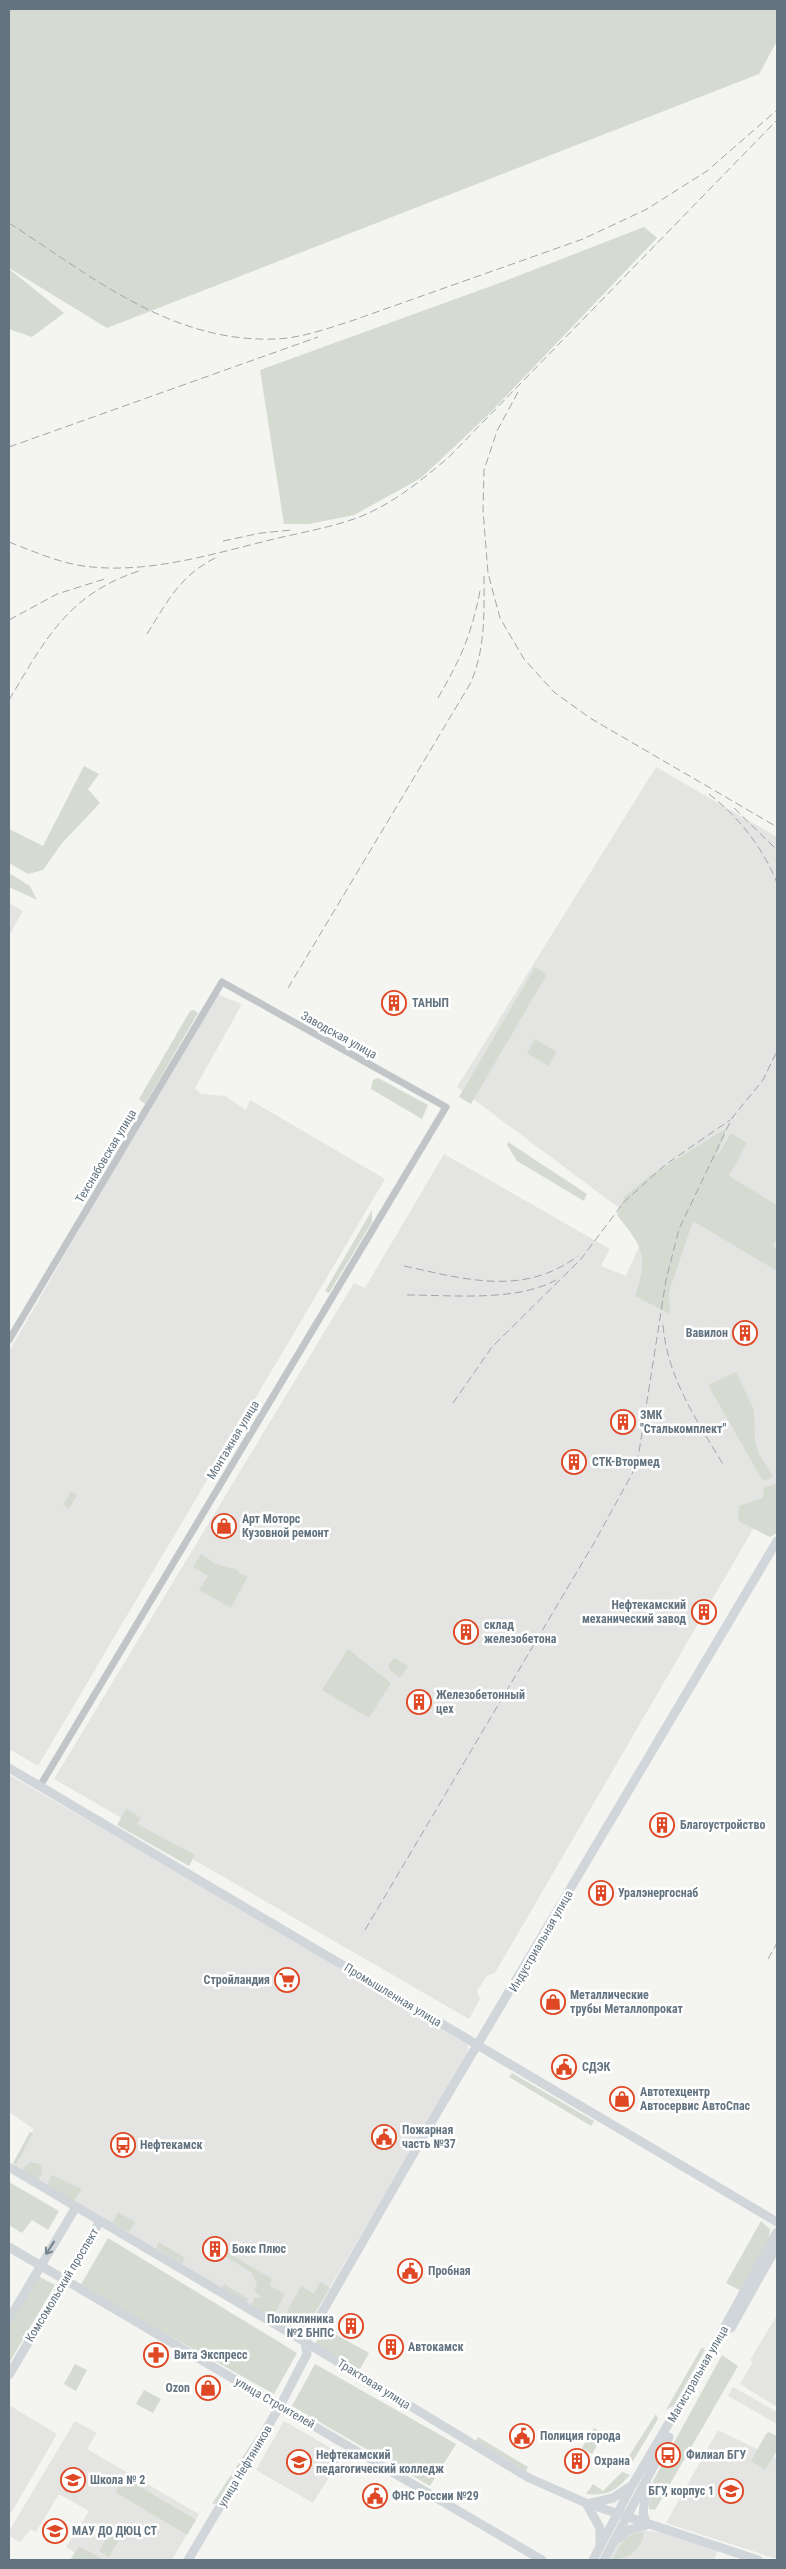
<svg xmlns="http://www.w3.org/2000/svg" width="786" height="2569" font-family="'Roboto Condensed',sans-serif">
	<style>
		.built { fill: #e4e5e3 }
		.green { fill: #d5dbd1 }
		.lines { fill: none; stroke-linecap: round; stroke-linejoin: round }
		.minor { stroke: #c1c5c8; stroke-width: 7 }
		.major { stroke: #d1d6da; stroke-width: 9 }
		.rail { stroke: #a0a6ab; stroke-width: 1; stroke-dasharray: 8 4; stroke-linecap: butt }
		.oneway { stroke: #74838e }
		.labels { text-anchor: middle; stroke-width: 5; stroke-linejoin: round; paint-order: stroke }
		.poi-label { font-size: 12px; font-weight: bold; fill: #637480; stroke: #fff; text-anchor: start }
		.street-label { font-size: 12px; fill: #637480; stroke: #fff }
	</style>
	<rect width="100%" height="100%" fill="#f4f4f0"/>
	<path class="built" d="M656,767L777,837V1488L495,1973L487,1976L477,1991L480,1999L469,2019L54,1779L354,1283L365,1288L444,1154L610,1249L601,1266L626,1276L647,1229L457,1087Z
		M9,903L23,911L9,936Z
		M214,993L242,1004L195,1088L201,1094L225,1096L246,1110L250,1100L385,1179L38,1766L9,1749V1352Z
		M9,1775L190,1879L468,2045V2054L303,2333L300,2334L13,2167L34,2129L9,2112Z
		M777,2315V2407L740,2384L753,2362L750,2360Z
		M733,2387L777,2412V2424L728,2396Z
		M9,2405L57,2434L11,2513L9,2511Z
		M75,2421L97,2433L87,2449L199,2514L172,2560H87L66,2547L89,2511L59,2494L36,2532L31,2529L20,2542L9,2536V2531Z
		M284,2421L343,2455L313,2503L256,2470Z
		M718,2430L777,2459V2559L666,2523Z
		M642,2530L663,2533L717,2551L714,2560H607L619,2539L625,2534Z"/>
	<path class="green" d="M9,9H777V41L759,74L107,328L9,268Z
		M644,227L657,238L487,416L421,478L354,515L309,524H284L260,370L505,281Z
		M9,269L64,313L32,337L9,329Z
		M84,766L99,774L88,789L100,803L62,843L43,870L28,874L9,863V829L43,846Z
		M9,873L30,886L37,900L9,887Z
		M535,967L547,974L471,1104L459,1097Z
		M194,1010L198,1013L145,1104L139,1099L190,1011Z
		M535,1039L557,1052L549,1066L527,1053Z
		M378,1078L428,1105L422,1119L371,1089L373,1080Z
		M727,1128L716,1158L731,1133L747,1143L729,1176L777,1205V1237L773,1246L777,1249V1271L693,1221L669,1292L670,1314L635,1296C649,1255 643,1248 617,1215L624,1197L648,1177Z
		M508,1142L587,1194L584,1201L517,1161L507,1145Z
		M372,1210V1222L329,1293L325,1291Z
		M736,1372L754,1410L755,1442L759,1454L773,1477L763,1481L708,1385Z
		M777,1484V1533L770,1537L738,1521L739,1506L763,1498L764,1487Z
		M71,1491L77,1495L69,1509L63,1505Z
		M201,1554L215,1564L236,1569L240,1574L248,1576L231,1608L199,1590L208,1576L193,1567Z
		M348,1649L391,1683L369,1718L322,1690Z
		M395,1658L408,1666L400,1678L390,1670L388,1664Z
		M126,1809L141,1818L137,1824L195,1855L189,1866L117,1825Z
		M512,2073L594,2121L591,2126L509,2077Z
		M30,2132L33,2133L16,2165L13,2163Z
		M30,2162L40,2164C43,2171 43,2176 36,2181L23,2173V2168Z
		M52,2175L82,2189L74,2200L71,2201L46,2187Z
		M9,2182L59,2211L48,2230L32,2220L22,2233L9,2225Z
		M118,2212L135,2222L129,2232L112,2223Z
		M761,2221L770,2229L768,2244L741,2291L726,2283Z
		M108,2238L297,2353L274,2394L80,2286Z
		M159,2242L185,2258L182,2264L156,2248Z
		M227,2252L272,2279L269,2285L285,2294L273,2317L266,2321L250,2311L254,2298L262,2297L254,2291L257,2285L251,2272L226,2257Z
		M38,2276L55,2285L9,2363V2326Z
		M320,2282L330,2288L305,2330L298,2333L281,2323L301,2286L314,2294Z
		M224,2284L249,2299L244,2307L220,2292Z
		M324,2328L369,2353L359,2371L314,2346Z
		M702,2347L705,2350L674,2405L666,2410Z
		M722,2355L738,2366L655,2510L649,2509L650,2489L654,2479Z
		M75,2364L87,2370L76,2391L64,2384Z
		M315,2364L456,2444L430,2486L292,2406Z
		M144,2390L161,2399L153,2413L136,2404Z
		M656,2414L658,2419L633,2461L627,2459Z
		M594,2428L604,2434L592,2454L582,2448Z
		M769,2432L777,2436V2451L765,2470L751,2461L766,2434Z
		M257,2435L260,2437L221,2503L212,2504Z
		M478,2437L528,2467L526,2471L476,2441Z
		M622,2472L630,2475C615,2491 609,2496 586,2494L593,2484L603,2491Z
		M124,2477L196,2520L187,2535L115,2492Z
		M111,2530L121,2536L109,2557L99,2551Z
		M644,2532C643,2549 628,2559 612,2560C620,2546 625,2532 644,2532Z
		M79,2546L104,2560H70Z"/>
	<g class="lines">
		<path class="minor" d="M9,1340L222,982L446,1107L40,1786"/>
		<path class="major" d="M9,1768L777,2222
			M9,2167L305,2342L529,2478L586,2503L758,2560
			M9,2247L542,2560
			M9,2319L76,2207
			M731,2328L777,2246
			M9,2375L100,2221
			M586,2503L600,2528V2544
			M591,2503L613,2498L631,2486
			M618,2539L628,2530L647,2525L643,2513L647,2484
			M188,2560L280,2406L307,2354L305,2342L435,2116L777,1541
			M593,2560L633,2484L714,2346L777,2232
			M604,2560L669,2437"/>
		<path class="rail" d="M9,223C93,277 171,343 276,339C302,338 329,328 354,320L583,239L647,209L707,171L777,110
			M518,392L497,431L484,470L483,510L488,573L500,618L524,659L554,692L590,718L777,827
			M9,447L318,337
			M223,541L261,533L292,530
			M9,542C35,552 64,565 92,567C153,573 216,553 274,539C303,532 334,527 362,516C395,502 422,480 449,457L777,120
			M9,620L57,594L108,578
			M147,634C169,599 180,575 219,556
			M438,698C461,658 471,636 480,591
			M9,700C45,640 68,594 139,571
			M709,794C738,816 764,849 777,883
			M734,808L777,850
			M288,988L470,684C486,649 484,612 484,574
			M404,1266C465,1279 523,1297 578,1256
			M407,1295C452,1295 516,1302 556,1280
			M663,1325C667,1378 698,1422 724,1466
			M453,1403L492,1347L581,1259L624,1202L665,1165L730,1120
			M365,1930L594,1543L632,1474L639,1452L666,1280L679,1229L732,1118L763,1080L777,1051
			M768,1959L777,1943"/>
	</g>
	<defs><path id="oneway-shaft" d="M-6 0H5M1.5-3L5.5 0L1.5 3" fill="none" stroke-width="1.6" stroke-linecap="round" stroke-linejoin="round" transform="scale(1.25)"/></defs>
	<use class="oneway" href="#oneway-shaft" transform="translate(50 2248) rotate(122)"/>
	<defs>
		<symbol id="building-ring" viewBox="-11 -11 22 22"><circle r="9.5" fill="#fff" stroke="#df4824" stroke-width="1.5"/><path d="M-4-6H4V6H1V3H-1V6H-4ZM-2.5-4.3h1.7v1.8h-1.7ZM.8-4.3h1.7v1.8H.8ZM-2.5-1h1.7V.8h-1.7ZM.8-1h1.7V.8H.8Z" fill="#df4824"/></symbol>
		<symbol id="shop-ring" viewBox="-11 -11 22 22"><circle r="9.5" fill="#fff" stroke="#df4824" stroke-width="1.5"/><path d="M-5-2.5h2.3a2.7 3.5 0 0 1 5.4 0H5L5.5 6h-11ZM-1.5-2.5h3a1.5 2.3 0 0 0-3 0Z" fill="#df4824"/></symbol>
		<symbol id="supermarket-ring" viewBox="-11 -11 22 22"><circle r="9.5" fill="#fff" stroke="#df4824" stroke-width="1.5"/><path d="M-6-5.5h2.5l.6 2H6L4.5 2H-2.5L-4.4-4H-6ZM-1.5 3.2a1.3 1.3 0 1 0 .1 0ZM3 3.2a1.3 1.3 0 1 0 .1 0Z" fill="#df4824"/></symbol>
		<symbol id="civic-ring" viewBox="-11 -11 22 22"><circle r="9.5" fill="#fff" stroke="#df4824" stroke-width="1.5"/><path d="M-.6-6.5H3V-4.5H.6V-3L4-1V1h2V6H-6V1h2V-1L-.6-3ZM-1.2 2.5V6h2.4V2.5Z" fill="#df4824"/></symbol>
		<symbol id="bus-ring" viewBox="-11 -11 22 22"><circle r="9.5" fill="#fff" stroke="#df4824" stroke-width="1.5"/><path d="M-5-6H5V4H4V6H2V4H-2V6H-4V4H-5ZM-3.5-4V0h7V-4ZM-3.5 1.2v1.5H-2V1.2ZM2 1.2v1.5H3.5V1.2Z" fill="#df4824"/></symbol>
		<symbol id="pharmacy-ring" viewBox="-11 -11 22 22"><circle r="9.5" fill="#fff" stroke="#df4824" stroke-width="1.5"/><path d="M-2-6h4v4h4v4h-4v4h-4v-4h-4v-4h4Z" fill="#df4824"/></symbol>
		<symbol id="university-ring" viewBox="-11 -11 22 22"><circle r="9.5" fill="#fff" stroke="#df4824" stroke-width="1.5"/><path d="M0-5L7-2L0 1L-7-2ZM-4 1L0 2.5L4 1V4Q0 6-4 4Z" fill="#df4824"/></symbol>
		<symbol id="school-ring" viewBox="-11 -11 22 22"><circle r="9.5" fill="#fff" stroke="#df4824" stroke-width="1.5"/><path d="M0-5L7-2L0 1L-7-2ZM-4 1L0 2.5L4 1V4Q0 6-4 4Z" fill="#df4824"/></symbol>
	</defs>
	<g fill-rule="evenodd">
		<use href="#building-ring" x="380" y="989" width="28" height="28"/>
		<use href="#building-ring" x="731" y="1319" width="28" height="28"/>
		<use href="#building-ring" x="609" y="1408" width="28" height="28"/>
		<use href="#building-ring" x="560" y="1448" width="28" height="28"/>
		<use href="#shop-ring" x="210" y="1512" width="28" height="28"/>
		<use href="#building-ring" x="690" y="1598" width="28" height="28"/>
		<use href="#building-ring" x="452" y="1618" width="28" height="28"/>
		<use href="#building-ring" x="405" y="1688" width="28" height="28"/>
		<use href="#building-ring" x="648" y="1811" width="28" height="28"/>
		<use href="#building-ring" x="587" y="1879" width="28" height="28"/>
		<use href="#supermarket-ring" x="273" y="1966" width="28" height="28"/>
		<use href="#shop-ring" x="539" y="1988" width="28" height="28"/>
		<use href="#civic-ring" x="550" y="2053" width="28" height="28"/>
		<use href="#shop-ring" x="608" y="2085" width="28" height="28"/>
		<use href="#civic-ring" x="370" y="2123" width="28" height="28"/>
		<use href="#bus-ring" x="109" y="2131" width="28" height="28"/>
		<use href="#building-ring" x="201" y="2235" width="28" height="28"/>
		<use href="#civic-ring" x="396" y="2257" width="28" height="28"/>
		<use href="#building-ring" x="337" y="2312" width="28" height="28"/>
		<use href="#building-ring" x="377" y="2333" width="28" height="28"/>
		<use href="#pharmacy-ring" x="142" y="2341" width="28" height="28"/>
		<use href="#shop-ring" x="194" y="2374" width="28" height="28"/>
		<use href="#civic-ring" x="508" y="2422" width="28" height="28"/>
		<use href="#bus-ring" x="654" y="2441" width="28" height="28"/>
		<use href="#building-ring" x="563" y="2447" width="28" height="28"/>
		<use href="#university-ring" x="285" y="2448" width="28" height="28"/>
		<use href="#school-ring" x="59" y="2466" width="28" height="28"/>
		<use href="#university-ring" x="717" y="2477" width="28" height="28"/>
		<use href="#civic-ring" x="361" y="2482" width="28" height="28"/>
		<use href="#school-ring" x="41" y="2517" width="28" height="28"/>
	</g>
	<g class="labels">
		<g class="poi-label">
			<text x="412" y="1007">ТАНЫП</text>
			<text x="728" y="1337" text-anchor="end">Вавилон</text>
			<text x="640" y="1419">ЗМК<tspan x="640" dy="14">"Сталькомплект"</tspan></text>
			<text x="592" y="1466">СТК-Втормед</text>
			<text x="242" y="1523">Арт Моторс<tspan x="242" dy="14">Кузовной ремонт</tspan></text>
			<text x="686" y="1609" text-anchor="end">Нефтекамский<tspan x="686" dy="14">механический завод</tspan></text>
			<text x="484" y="1629">склад<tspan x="484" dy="14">железобетона</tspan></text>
			<text x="436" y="1699">Железобетонный<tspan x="436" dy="14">цех</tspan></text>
			<text x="680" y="1829">Благоустройство</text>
			<text x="618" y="1897">Уралэнергоснаб</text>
			<text x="270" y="1984" text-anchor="end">Стройландия</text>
			<text x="570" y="1999">Металлические<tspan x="570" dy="14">трубы Металлопрокат</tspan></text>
			<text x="582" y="2071">СДЭК</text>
			<text x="640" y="2096">Автотехцентр<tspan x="640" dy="14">Автосервис АвтоСпас</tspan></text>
			<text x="402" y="2134">Пожарная<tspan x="402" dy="14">часть №37</tspan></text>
			<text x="140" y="2149">Нефтекамск</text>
			<text x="232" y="2253">Бокс Плюс</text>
			<text x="428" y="2275">Пробная</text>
			<text x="334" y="2323" text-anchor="end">Поликлиника<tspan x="334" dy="14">№2 БНПС</tspan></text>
			<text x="408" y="2351">Автокамск</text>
			<text x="174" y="2359">Вита Экспресс</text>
			<text x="190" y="2392" text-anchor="end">Ozon</text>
			<text x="540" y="2440">Полиция города</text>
			<text x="316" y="2459">Нефтекамский<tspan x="316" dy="14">педагогический колледж</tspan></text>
			<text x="686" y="2459">Филиал БГУ</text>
			<text x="594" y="2465">Охрана</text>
			<text x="90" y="2484">Школа № 2</text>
			<text x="714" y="2495" text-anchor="end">БГУ, корпус 1</text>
			<text x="392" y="2500">ФНС России №29</text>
			<text x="72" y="2535">МАУ ДО ДЮЦ СТ</text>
		</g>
		<g class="street-label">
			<text transform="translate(339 1035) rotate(29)" y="4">Заводская улица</text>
			<text transform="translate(106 1156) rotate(-59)" y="4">Техснабовская улица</text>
			<text transform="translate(233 1440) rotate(-59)" y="4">Монтажная улица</text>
			<text transform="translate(541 1941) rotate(-60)" y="4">Индустриальная улица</text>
			<text transform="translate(393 1995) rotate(31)" y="4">Промышленная улица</text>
			<text transform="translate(62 2285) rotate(-59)" y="4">Комсомольский проспект</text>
			<text transform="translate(698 2374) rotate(-60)" y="4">Магистральная улица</text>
			<text transform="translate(374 2384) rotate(32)" y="4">Трактовая улица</text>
			<text transform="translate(275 2403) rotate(30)" y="4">улица Строителей</text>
			<text transform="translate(245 2466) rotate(-59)" y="4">улица Нефтяников</text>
		</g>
	</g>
	<rect width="786" height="2569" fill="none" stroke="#637480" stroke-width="20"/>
</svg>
